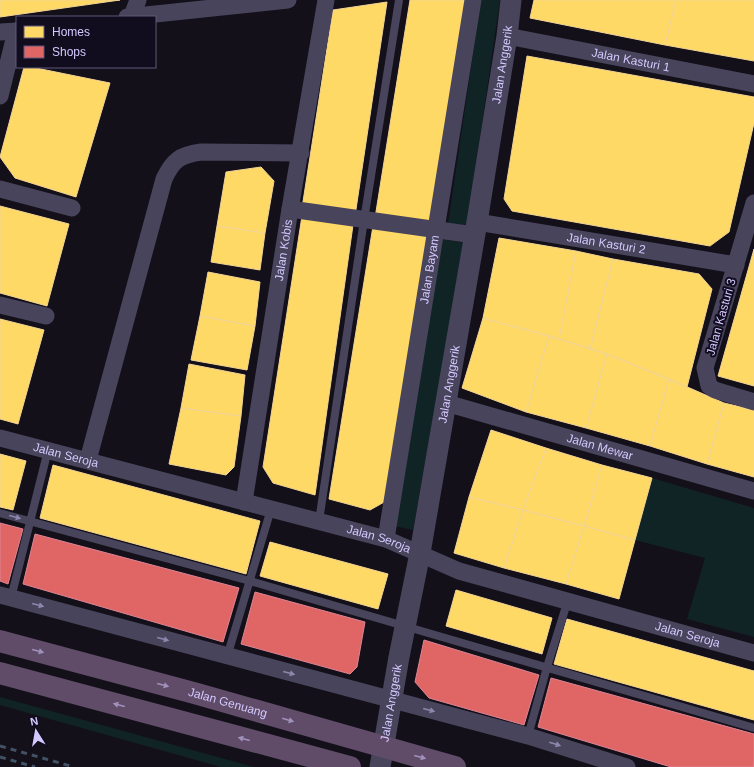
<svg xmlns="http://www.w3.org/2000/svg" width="754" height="767" font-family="Helvetica,sans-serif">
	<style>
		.green { fill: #102426 }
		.homes { fill: #ffd966; stroke: #f2d494 }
		.shops { fill: #e06666; stroke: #dc8494 }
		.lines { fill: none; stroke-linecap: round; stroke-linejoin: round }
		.service { stroke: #48445b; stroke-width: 8 }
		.minor { stroke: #48445b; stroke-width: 17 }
		.tertiary { stroke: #48445b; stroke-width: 21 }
		.trunk { stroke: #604c68; stroke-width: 22 }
		.rail { stroke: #415265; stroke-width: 3; stroke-dasharray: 6 5; stroke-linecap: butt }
		.oneway { fill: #8e86ad }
		.oneway2 { fill: #a091bb }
		.labels { text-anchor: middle; stroke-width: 4; stroke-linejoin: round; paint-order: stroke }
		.street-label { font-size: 12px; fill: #d4c9ff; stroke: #110c1e }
	</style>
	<rect width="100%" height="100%" fill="#13101a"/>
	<path class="green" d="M481,0H500L467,227L448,224Z
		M441,239L464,243L413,530L394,526Z
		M652,478L754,508V637L687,619L705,558L635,540Z
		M0,697L254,767H221L0,705Z"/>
	<path class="homes" d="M0,0H120L0,17Z
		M410,0H467L429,226L375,218Z
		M534,0H676L665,45L530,18Z
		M676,0H754V61L665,45Z
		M387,2L355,216L302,208L333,10Z
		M527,56L754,97V123L729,232L710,246L512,211L504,199Z
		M24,67H31L110,83L76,197L15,178L0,157Z
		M261,167L274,181L265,233L217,226L226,172Z
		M0,206L69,224L47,306L0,293Z
		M302,216L353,225L315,495L273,483L263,467Z
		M217,226L265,233L260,270L211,262Z
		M373,226L430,237L386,501L370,510L329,499Z
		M499,238L576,251L559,339L483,318Z
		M754,249V386L718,376Z
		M576,251L613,259L590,349L559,339Z
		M613,259L699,274L712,289L687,387L607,354L590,349Z
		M208,272L260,282L255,326L200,316Z
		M200,316L255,326L247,370L191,360Z
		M483,318L549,336L526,412L462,388Z
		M0,319L44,330L18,424L0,419Z
		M549,336L607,354L586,428L526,412Z
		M607,354L669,379L650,446L586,428Z
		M189,364L245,375L241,416L181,408Z
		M669,379L724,403L707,464L650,446Z
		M724,403L754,410V477L707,464Z
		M181,408L241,416L234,467L226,475L169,464Z
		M491,430L546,448L523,510L469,497Z
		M546,448L602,465L584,526L523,510Z
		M0,454L26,461L13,510L0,507Z
		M53,465L260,521L246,574L40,518Z
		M602,465L652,478L635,540L584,526Z
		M469,497L523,510L504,568L454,553Z
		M523,510L584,526L566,584L504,568Z
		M584,526L635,540L619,599L566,584Z
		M270,542L388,574L378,609L260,576Z
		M456,590L552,618L542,654L446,626Z
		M567,619L754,671V720L554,664Z"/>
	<path class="shops" d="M0,523L23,529L8,584L0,581Z
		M35,534L239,588L223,642L23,584Z
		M255,592L365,622L357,667L350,674L241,644Z
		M424,640L539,675L524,725L429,698L415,682Z
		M551,678L754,734V767H671L538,727Z"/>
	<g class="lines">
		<path class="service" d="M0,513L250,581L754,728
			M319,521L364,220L399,0
			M11,598L48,450
			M227,657L271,509
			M528,736L547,667L568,600"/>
		<g class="minor">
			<path d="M132,16L138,0"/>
			<path d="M127,17L288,0"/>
			<path d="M0,32L17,31"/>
			<path id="s1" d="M507,36L754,84"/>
			<path d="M0,96L16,31"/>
			<path d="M0,189L72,208"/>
			<path d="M754,203L705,368L709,386L715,390L754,402"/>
			<path d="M290,209L474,235"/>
			<path id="s2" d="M477,222L736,265"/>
			<path d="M0,305L46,316"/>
			<path id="s3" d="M446,403L754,491"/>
			<path id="s4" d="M0,438L386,539L459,571L754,653"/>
			<path d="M88,460L164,179C173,160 180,155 201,152L301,153"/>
			<path id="s5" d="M244,502L290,209L326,0"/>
			<path id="s6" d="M386,539L473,0"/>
			<path d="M0,595L528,736L627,767"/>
		</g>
		<path class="tertiary" id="s7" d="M380,767L399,657L420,553L477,222L507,36L511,0"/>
		<g class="trunk">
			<path id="s8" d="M0,641L194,693L455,767"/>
			<path d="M0,673L350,767"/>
		</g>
		<path class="rail" d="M0,746L74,767
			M0,757L35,767"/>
	</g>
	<defs><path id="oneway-solid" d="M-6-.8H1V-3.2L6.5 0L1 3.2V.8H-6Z"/></defs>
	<g class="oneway">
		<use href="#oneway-solid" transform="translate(15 517) rotate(15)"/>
		<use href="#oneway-solid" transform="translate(38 605) rotate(15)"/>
		<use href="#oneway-solid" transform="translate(163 639) rotate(15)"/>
		<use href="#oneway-solid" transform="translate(289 673) rotate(15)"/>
		<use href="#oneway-solid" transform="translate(429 710) rotate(15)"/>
		<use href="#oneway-solid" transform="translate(555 744) rotate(17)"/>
	</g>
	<g class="oneway2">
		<use href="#oneway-solid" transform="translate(38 651) rotate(15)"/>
		<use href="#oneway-solid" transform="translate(163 685) rotate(15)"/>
		<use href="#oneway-solid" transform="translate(119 705) rotate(-165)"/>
		<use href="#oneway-solid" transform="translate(288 720) rotate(16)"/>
		<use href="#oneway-solid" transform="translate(244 739) rotate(-165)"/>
		<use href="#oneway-solid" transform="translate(420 757) rotate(15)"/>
	</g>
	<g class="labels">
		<g class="street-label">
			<text dy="4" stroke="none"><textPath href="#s1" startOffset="126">Jalan Kasturi 1</textPath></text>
			<text dy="4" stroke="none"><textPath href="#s7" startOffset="713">Jalan Anggerik</textPath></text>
			<text dy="4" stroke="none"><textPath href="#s2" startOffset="131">Jalan Kasturi 2</textPath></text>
			<text dy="4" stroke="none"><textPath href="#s5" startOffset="255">Jalan Kobis</textPath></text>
			<text dy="4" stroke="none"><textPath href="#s6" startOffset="273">Jalan Bayam</textPath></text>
			<text transform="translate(721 317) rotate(-74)" y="4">Jalan Kasturi 3</text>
			<text dy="4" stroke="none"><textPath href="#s7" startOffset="389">Jalan Anggerik</textPath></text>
			<text dy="4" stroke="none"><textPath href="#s3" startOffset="160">Jalan Mewar</textPath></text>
			<text dy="4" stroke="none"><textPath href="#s4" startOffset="68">Jalan Seroja</textPath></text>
			<text dy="4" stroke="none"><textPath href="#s4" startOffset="392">Jalan Seroja</textPath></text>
			<text dy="4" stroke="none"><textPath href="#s4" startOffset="716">Jalan Seroja</textPath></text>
			<text dy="4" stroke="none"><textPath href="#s8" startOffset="236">Jalan Genuang</textPath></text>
			<text dy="4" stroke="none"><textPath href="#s7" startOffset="65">Jalan Anggerik</textPath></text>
		</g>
	</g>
	<rect x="16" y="16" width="140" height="52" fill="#110c1e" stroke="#5f5878"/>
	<rect x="24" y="26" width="20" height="12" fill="#ffd966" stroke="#5f5878"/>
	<text x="52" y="36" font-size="12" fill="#d4c9ff">Homes</text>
	<rect x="24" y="46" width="20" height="12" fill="#e06666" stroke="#5f5878"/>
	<text x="52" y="56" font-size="12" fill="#d4c9ff">Shops</text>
	<g transform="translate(36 731) rotate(349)" stroke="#110c1e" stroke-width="3" paint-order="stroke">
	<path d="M0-3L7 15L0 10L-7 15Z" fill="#d4c9ff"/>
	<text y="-6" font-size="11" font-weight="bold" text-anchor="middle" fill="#d4c9ff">N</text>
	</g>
</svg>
